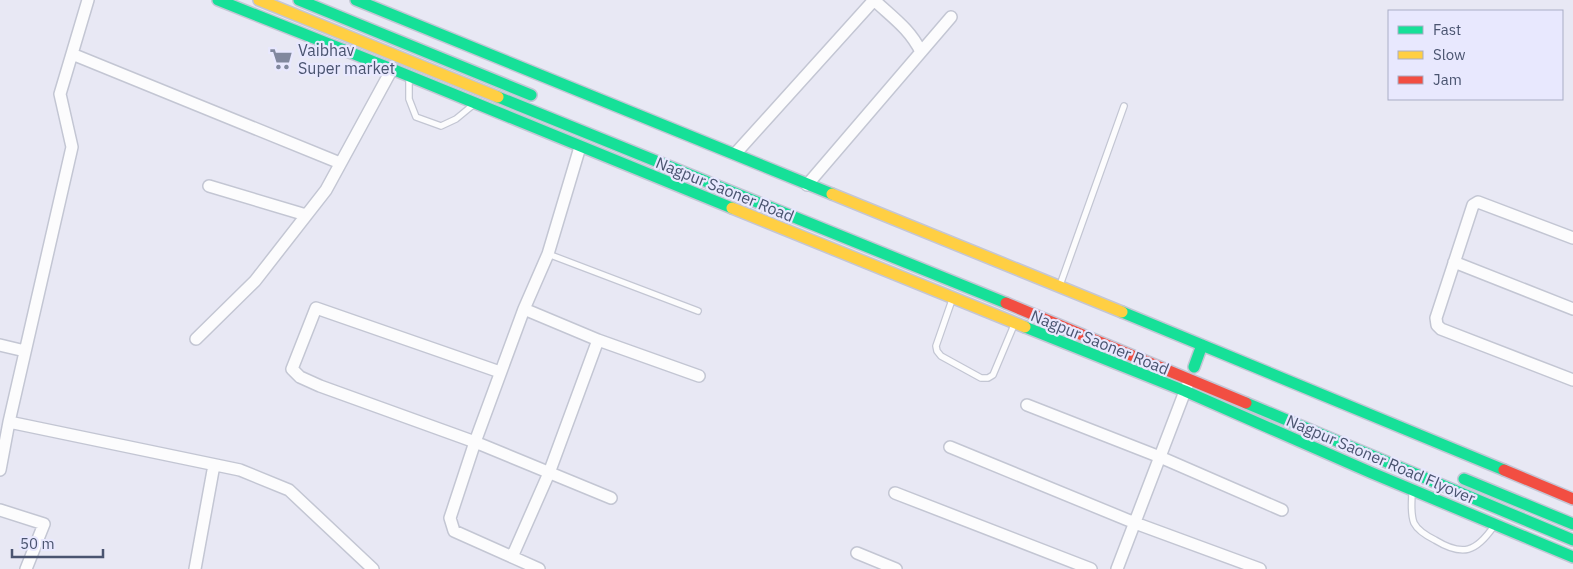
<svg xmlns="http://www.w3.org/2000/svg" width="1573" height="569" font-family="'IBM Plex Sans',sans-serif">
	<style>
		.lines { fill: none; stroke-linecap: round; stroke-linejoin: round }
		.lane-casing { stroke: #c3c6d3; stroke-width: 8 }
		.street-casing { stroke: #c3c6d3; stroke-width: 14 }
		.fast-casing { stroke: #c4c6d5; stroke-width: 14 }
		.slow-casing { stroke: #c4c6d5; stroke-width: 14 }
		.jam-casing { stroke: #c4c6d5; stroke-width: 14 }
		.lane { stroke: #fcfcfd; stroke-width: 5.5 }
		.street { stroke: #fcfcfd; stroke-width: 11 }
		.fast { stroke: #16e098; stroke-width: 11 }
		.slow { stroke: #ffcf43; stroke-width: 11 }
		.jam { stroke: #f24e42; stroke-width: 11 }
		.labels { text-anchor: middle; stroke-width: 4.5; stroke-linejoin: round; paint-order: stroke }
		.poi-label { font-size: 16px; fill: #4a5470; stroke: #e8e8fe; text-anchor: start }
		.street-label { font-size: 16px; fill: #4a5470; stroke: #e8e8fe }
	</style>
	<rect width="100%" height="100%" fill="#e8e8f4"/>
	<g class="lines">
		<defs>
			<path id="lane" d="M409,79V99L416,117L441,126L456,119L473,105
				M548,254L698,311
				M1060,285L1124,106
				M952,300L936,346L937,351L941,356L981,378H988L993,375L1014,325
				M1412,491C1412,502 1410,513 1414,523C1418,531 1427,536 1435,540C1463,557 1476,552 1494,526"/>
			<path id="street" d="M72,54L340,163
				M735,154L874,0C892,17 910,29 921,52
				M807,185L951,17
				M209,186L306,215
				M1573,238L1478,202L1473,205L1436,318L1437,325L1441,329L1573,380
				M1454,262L1573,309
				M524,309L598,340L699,376
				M196,339L255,281L326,190L392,69
				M0,345L25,351
				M500,372L316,308L292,369L300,377L320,386L475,442L611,498
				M1027,405L1160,457L1282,510
				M9,422L240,470L289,490L373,569
				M950,447L1135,523L1260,569
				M0,470L9,422L72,147L60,94L88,0
				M895,493L1091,569
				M0,510L44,524L26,569
				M857,553L896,569
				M512,557L549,473L598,340
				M195,569L214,465
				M539,569L454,531L450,518L475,442L524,309L548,254L580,147
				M1117,569L1187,386"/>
			<path id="fast" d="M218,0L392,69L732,208
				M299,0L531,95
				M356,0L832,194
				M498,97L1006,303
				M1122,312L1504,470
				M1025,327L1185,391L1372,473L1573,557
				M1194,367L1202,345
				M1246,403L1573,540
				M1464,479L1573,524"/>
			<path id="slow" d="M259,0L498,97
				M832,194L1122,312
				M732,208L1025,327"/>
			<path id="jam" d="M1006,303L1246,403
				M1504,470L1573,499"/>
		</defs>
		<use href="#lane" class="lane-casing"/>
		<use href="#street" class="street-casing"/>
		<use href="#fast" class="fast-casing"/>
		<use href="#slow" class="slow-casing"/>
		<use href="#jam" class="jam-casing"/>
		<use href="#lane" class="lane"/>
		<use href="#street" class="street"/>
		<use href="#fast" class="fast"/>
		<use href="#slow" class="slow"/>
		<use href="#jam" class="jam"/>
	</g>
	<defs>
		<symbol id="supermarket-bare" viewBox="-9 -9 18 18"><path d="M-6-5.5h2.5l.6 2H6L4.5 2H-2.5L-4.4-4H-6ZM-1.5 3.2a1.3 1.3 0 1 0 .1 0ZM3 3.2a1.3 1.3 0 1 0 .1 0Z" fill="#81889e" stroke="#e8e8fe" stroke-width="2.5" paint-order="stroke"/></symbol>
	</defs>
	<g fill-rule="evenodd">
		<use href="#supermarket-bare" x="265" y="43" width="32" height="32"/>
	</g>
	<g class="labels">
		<g class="poi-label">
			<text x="298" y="56">Vaibhav<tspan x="298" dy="18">Super market</tspan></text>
		</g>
		<g class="street-label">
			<text transform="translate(725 189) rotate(22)" y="6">Nagpur Saoner Road</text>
			<text transform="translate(1100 342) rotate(22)" y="6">Nagpur Saoner Road</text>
			<text transform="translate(1381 459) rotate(23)" y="6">Nagpur Saoner Road Flyover</text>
		</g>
	</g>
	<rect x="1388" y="10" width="175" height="90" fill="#e8e8fe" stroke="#a9adc5"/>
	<rect x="1398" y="26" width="25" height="8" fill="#16e098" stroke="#a9adc5"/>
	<text x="1433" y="35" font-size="15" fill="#4a5470">Fast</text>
	<rect x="1398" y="51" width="25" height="8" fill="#ffcf43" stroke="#a9adc5"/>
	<text x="1433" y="60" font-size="15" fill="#4a5470">Slow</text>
	<rect x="1398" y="76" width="25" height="8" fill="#f24e42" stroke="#a9adc5"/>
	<text x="1433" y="85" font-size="15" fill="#4a5470">Jam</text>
	<path d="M12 549v8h91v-8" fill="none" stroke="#4a5470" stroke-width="2.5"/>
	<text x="20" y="549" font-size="15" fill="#4a5470" stroke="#e8e8fe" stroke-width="4" paint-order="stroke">50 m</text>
</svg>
